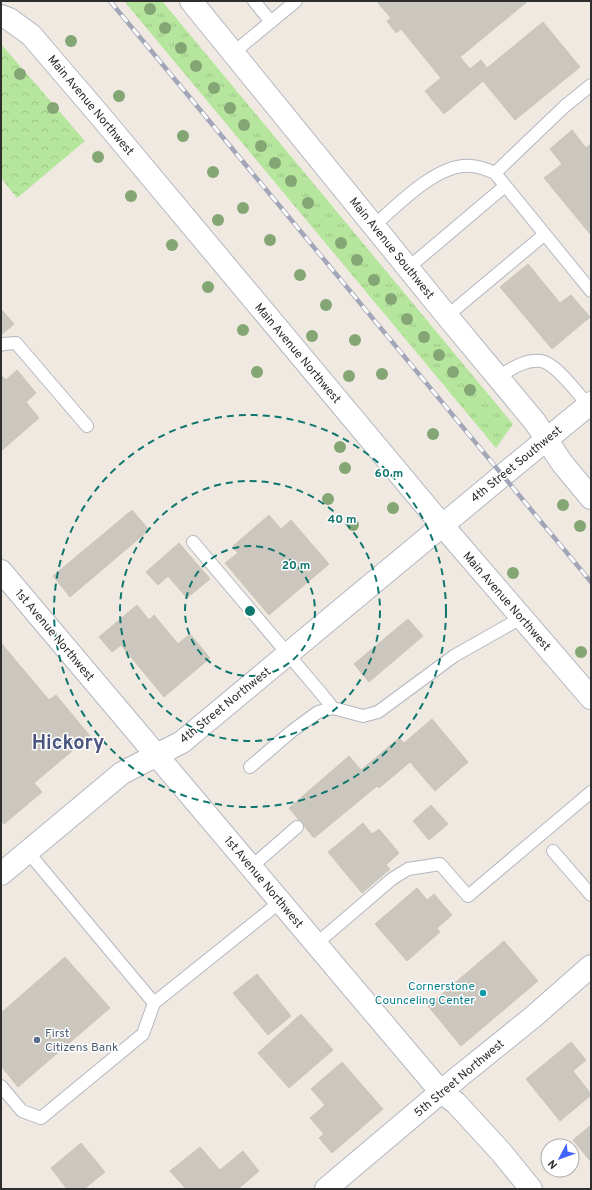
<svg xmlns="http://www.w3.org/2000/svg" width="592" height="1190" font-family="Overpass,sans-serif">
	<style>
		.grass { fill: url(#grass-tufts) }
		.forest { fill: url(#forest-crowns) }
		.building { fill: #cbc7bf; stroke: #cbc5ba }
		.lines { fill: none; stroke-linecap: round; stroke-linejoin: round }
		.service-casing { stroke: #b4b7c1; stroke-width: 14 }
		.minor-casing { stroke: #b4b7c1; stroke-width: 24 }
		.tertiary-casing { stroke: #b4b7c1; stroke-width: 24 }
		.secondary-casing { stroke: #b4b7c1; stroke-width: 24 }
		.service { stroke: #fff; stroke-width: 12 }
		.minor { stroke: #fff; stroke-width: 22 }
		.tertiary { stroke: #fff; stroke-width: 22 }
		.secondary { stroke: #fff; stroke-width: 22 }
		.rail-casing { stroke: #a3a6b8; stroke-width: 4.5 }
		.rail { stroke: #fff; stroke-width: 3; stroke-dasharray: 9; stroke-linecap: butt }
		.tree { fill: #84a574 }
		.ring { fill: none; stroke: #0f766e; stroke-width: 2; stroke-dasharray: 7 5 }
		.culture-dot { fill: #0f9aa8; stroke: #fff; stroke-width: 1.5 }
		.service-dot { fill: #5c6f8a; stroke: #fff; stroke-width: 1.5 }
		.labels { text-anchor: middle; stroke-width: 3; stroke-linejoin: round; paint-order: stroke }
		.street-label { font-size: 12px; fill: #2e2e2e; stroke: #fff }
		.culture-label { font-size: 12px; fill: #0d838f; stroke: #fff; text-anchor: end }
		.service-label { font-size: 12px; fill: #4e5e75; stroke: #fff; text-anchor: start }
		.town-label { font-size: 20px; font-weight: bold; fill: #4d5680; stroke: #fff }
		.centre { fill: #0f766e; stroke: #fff; stroke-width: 2 }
		.ring-label { font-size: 12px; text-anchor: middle; font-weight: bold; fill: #0f766e; stroke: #fff; stroke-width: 3; stroke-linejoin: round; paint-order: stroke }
	</style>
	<defs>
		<pattern id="grass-tufts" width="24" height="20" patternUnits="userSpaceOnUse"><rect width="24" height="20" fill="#b6e59e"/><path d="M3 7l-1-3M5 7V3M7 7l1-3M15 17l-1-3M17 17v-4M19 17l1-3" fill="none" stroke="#9dc588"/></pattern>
		<pattern id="forest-crowns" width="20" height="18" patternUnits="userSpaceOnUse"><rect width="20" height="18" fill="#b6e59e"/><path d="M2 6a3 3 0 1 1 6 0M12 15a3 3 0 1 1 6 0" fill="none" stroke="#9dc588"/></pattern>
	</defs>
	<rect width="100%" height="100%" fill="#efe9e1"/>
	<path class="grass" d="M124,1H162L513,424L496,448Z"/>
	<path class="forest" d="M1,44L85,141L17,198L1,178Z"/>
	<path class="building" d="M380,1H528L460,57L470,69L481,60L487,68L543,22L580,67L515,120L483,81L444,114L425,91L441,78L401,29L396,33L387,21L391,18L378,3Z
		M572,130L586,148L591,144V235L544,178L562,164L550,149Z
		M528,264L560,303L571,295L590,317L552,349L500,287Z
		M1,309L14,324L1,335Z
		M17,370L36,393L26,402L39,418L1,451V375L6,380Z
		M132,510L149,530L70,597L53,576Z
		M269,515L281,529L291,520L329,564L269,615L225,563L238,553L232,547Z
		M179,543L210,579L187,598L168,576L158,585L146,572Z
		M137,605L149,620L154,615L178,644L190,634L210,658L164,697L121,645L112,652L99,637Z
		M408,619L423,636L369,682L354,664Z
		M1,643L49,700L56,695L90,736L34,783L42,792L4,824L1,820Z
		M432,719L468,762L435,791L410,762L379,788L377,786L314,838L289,808L349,756L361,770L399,738L404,743Z
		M431,805L448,824L429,840L413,821Z
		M363,823L372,834L379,829L399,853L386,865L390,869L362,893L328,852Z
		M417,888L427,900L434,894L452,915L437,928L440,932L407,961L375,924Z
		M504,941L538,981L461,1046L428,1006Z
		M65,957L110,1008L18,1087L1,1066V1013Z
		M257,974L291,1016L268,1035L233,993Z
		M301,1014L333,1050L289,1088L258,1053Z
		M571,1042L586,1060L573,1071L591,1094V1095L560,1121L526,1079Z
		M342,1062L383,1109L332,1153L319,1138L324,1134L310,1118L325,1105L311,1089Z
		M591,1125V1162L573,1140Z
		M81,1143L105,1172L84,1189H67L51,1168Z
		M200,1147L220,1170L243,1151L259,1171L238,1189H186L170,1171Z"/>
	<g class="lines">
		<defs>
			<path id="service" d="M254,1L271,22
				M233,53L296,1
				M591,85L565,106L495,173L591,291
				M374,226C397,205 439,162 471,166C479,166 488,170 495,173
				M408,268L505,186
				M447,316L545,234
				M1,345L3,344L16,343L87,426
				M498,377C511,369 525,359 541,361C556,363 578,394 588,405
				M193,542L320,692L333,708
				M250,767L292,731L318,712L333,708L363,716L378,712L454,656L521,618
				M553,851L591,895
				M28,852L154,1003
				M251,867L297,827
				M316,944L392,879L408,869L440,864L468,896L591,792
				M1,1086L22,1111L41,1118L143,1034L154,1003L280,902"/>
			<path id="minor" d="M191,1L447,316L535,422L562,463L591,498
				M1,16L9,19L31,35L102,118L442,525L591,698
				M326,1189L461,1075L533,1017L591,966"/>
			<path id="tertiary" d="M1,571L441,1092L456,1103L501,1152L531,1189"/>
			<path id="secondary" d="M1,874L122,773L182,742L503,475L591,403"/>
		</defs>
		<use href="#service" class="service-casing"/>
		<use href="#minor" class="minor-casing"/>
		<use href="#tertiary" class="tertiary-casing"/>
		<use href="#secondary" class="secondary-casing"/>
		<use href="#service" class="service"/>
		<use href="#minor" class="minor"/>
		<use href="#tertiary" class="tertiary"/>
		<use href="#secondary" class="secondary"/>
		<defs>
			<path id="rail" d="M110,1L591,582"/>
		</defs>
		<use href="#rail" class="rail-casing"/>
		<use href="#rail" class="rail"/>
	</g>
	<g class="tree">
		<circle cx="150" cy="9" r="6"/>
		<circle cx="165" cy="28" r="6"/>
		<circle cx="71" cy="41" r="6"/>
		<circle cx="181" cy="48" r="6"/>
		<circle cx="196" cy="66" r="6"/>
		<circle cx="20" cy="74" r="6"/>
		<circle cx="214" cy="88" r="6"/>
		<circle cx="119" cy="96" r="6"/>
		<circle cx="53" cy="108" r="6"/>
		<circle cx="230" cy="108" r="6"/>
		<circle cx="244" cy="125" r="6"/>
		<circle cx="183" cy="136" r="6"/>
		<circle cx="261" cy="146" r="6"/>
		<circle cx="98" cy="157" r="6"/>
		<circle cx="275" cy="163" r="6"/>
		<circle cx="213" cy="172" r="6"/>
		<circle cx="291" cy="181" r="6"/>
		<circle cx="131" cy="196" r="6"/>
		<circle cx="308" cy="203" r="6"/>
		<circle cx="243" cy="208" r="6"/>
		<circle cx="218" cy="220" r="6"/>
		<circle cx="270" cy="240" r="6"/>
		<circle cx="341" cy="243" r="6"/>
		<circle cx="172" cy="245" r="6"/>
		<circle cx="357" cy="260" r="6"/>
		<circle cx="300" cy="275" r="6"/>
		<circle cx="374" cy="280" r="6"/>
		<circle cx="208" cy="287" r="6"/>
		<circle cx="391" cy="299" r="6"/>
		<circle cx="326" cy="305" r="6"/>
		<circle cx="407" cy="319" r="6"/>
		<circle cx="243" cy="330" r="6"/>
		<circle cx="312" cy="336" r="6"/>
		<circle cx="424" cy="337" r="6"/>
		<circle cx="355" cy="340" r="6"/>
		<circle cx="439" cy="355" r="6"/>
		<circle cx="257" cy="372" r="6"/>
		<circle cx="453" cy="372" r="6"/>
		<circle cx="382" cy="374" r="6"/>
		<circle cx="349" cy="376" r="6"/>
		<circle cx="470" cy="390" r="6"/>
		<circle cx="433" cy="434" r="6"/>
		<circle cx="340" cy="447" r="6"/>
		<circle cx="345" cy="468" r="6"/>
		<circle cx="328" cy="499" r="6"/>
		<circle cx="563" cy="505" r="6"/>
		<circle cx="393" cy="508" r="6"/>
		<circle cx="353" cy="525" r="6"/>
		<circle cx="580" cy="526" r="6"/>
		<circle cx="513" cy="573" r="6"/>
		<circle cx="581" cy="652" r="6"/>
	</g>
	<g class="ring">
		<circle cx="250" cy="611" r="65"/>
		<circle cx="250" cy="611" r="130"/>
		<circle cx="250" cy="611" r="196"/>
	</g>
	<circle class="culture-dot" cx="483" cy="993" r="4"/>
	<circle class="service-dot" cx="37" cy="1040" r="4"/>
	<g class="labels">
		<g class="street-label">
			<text transform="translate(91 105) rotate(50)" y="4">Main Avenue Northwest</text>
			<text transform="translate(392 248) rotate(51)" y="4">Main Avenue Southwest</text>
			<text transform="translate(298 353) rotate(50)" y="4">Main Avenue Northwest</text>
			<text transform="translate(516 464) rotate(-39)" y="4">4th Street Southwest</text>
			<text transform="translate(507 601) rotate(49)" y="4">Main Avenue Northwest</text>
			<text transform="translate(55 635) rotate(50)" y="4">1st Avenue Northwest</text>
			<text transform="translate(225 705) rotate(-39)" y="4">4th Street Northwest</text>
			<text transform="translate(264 882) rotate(50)" y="4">1st Avenue Northwest</text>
			<text transform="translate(459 1078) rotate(-40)" y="4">5th Street Northwest</text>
		</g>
		<g class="culture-label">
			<text x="475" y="990">Cornerstone<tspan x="475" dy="14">Counceling Center</tspan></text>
		</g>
		<g class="service-label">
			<text x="45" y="1037">First<tspan x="45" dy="14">Citizens Bank</tspan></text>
		</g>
		<g class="town-label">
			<text x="68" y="749">Hickory</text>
		</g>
	</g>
	<circle cx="250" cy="611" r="6" class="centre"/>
	<g class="ring-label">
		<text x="389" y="477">60 m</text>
		<text x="342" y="523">40 m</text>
		<text x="296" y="569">20 m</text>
	</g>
	<rect width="592" height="1190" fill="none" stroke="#2e2e2e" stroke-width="4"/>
	<g transform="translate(560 1158) rotate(229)"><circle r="19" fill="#ffffff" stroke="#ababab"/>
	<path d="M0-3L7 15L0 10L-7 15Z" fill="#4264fb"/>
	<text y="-6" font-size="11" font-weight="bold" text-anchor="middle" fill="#2e2e2e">N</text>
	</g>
</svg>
